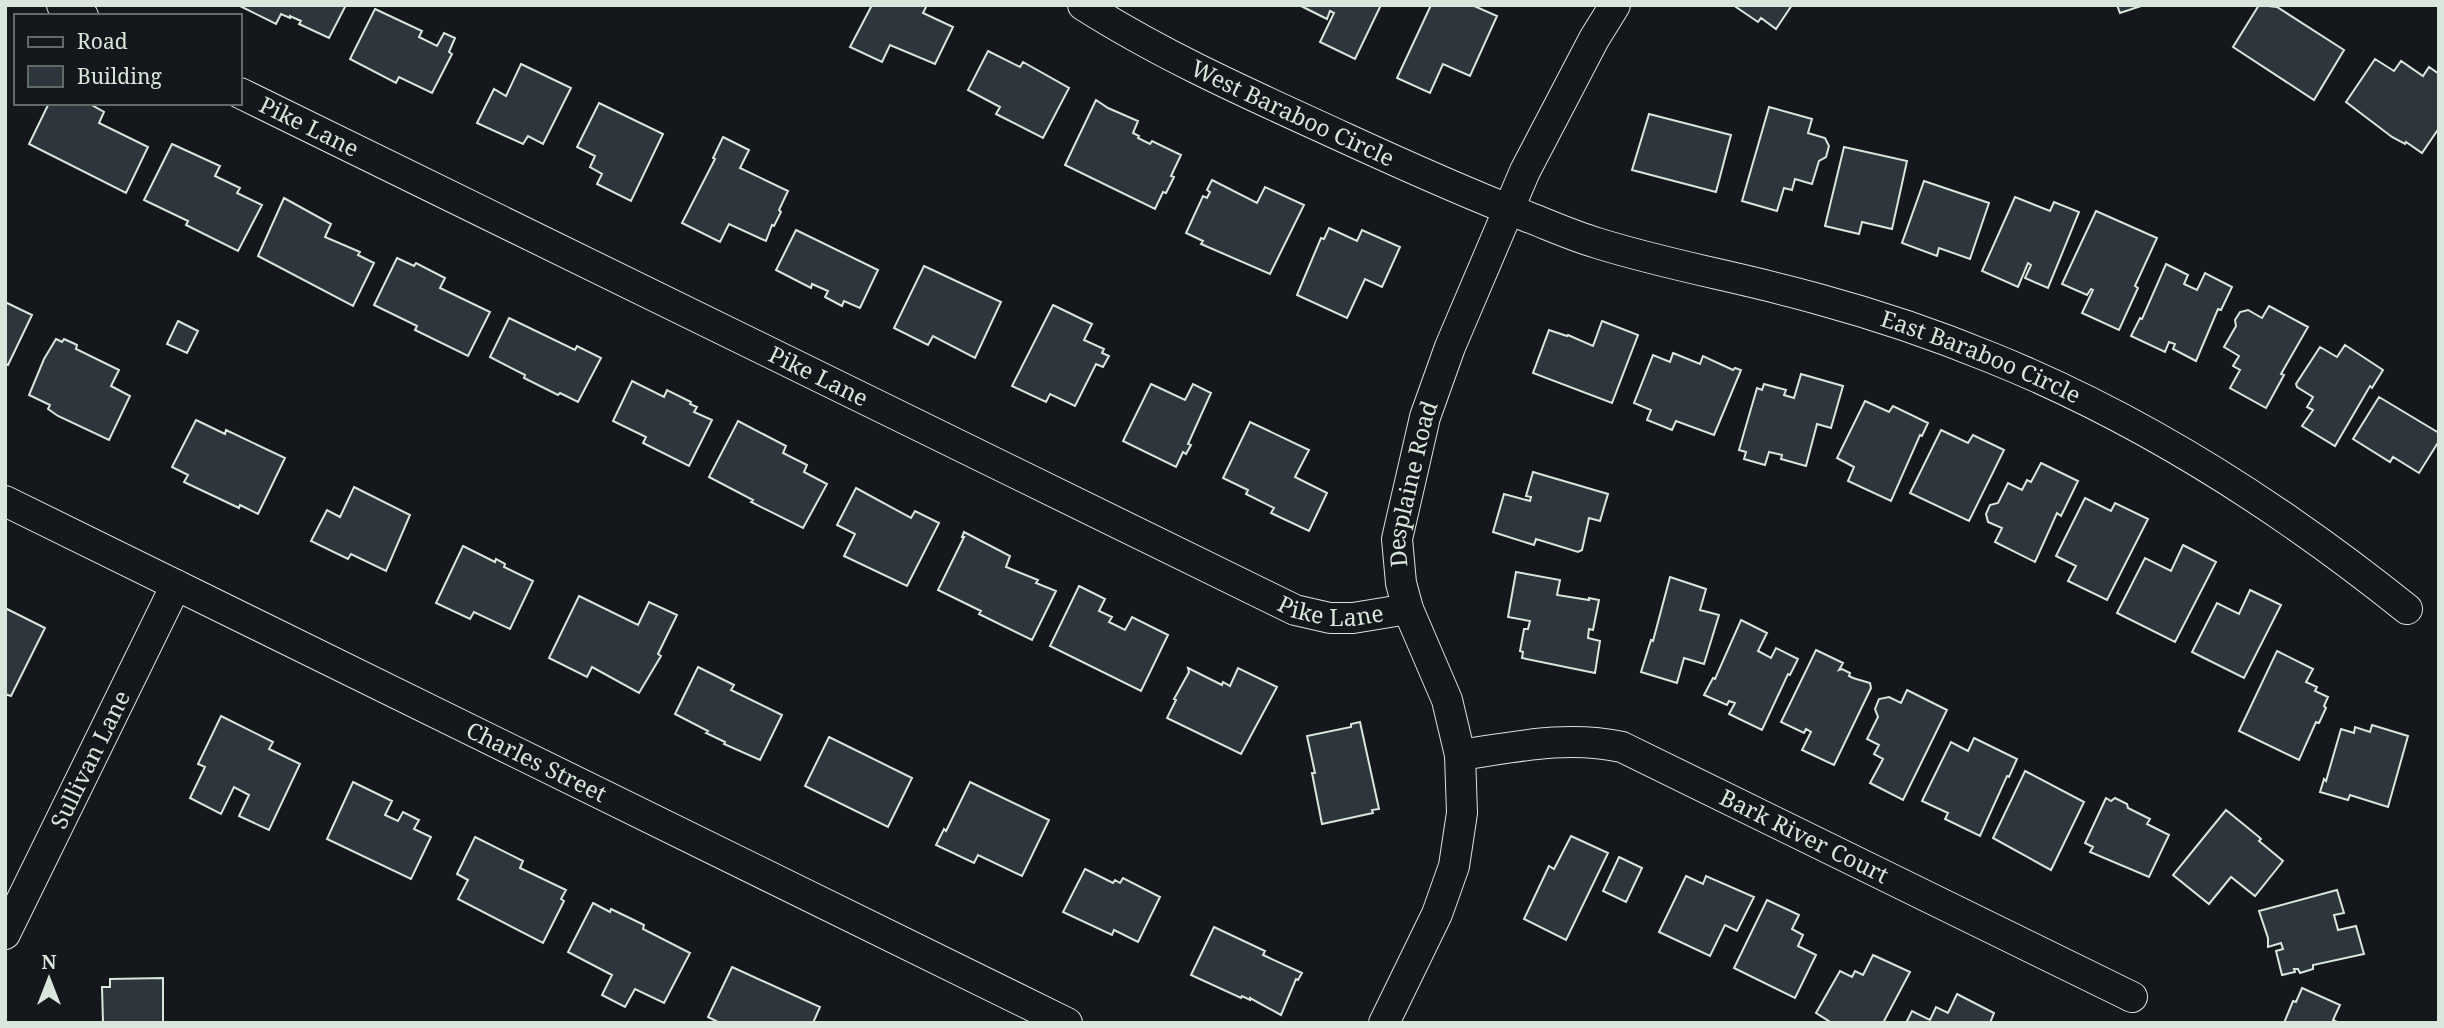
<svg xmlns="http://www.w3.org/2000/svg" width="2444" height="1028" font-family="'Noto Serif',serif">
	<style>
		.building { fill: #2c363c; stroke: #d8e6dc; stroke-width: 2 }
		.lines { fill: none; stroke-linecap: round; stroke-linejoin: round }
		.street-casing { stroke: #d8e6dc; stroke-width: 32 }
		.street { stroke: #14181c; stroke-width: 30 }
		.labels { text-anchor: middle; stroke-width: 5; stroke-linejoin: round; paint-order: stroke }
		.street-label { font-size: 23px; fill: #d8e6dc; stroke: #14181c }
	</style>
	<rect width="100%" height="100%" fill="#14181c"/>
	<path class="building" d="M238,5H346L329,38L299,24L301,21L290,16V18L281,14L276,24Z
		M872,5H927L923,13L953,27L935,64L890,45L882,62L850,47Z
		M1299,5H1381L1355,59L1320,42L1334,13L1330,11L1327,19Z
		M1431,5H1472L1497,16L1470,76L1443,64L1430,93L1397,78Z
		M1733,5H1792L1776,29L1761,18L1758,22Z
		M2117,5H2144L2120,13Z
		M2259,5L2277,7L2344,50L2314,100L2233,47Z
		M375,9L422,31L419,37L437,46L444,33L455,38L449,52L452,54L432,93L399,77L396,83L350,59Z
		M988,51L1020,67L1023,62L1069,88L1043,138L996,114L1000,107L968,90Z
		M2375,59L2394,71L2401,61L2423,76L2429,67L2439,74V128L2422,153L2406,142L2405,144L2392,137L2346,102Z
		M521,64L571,88L543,144L528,136L523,144L477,123L494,89L506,96Z
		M1096,100L1108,108L1138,121L1133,133L1139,136L1138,138L1150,144L1152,141L1181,155L1171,176L1174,177L1166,193L1163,192L1155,209L1065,165Z
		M49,103H88L104,112L99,123L148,147L126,193L29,144Z
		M599,103L663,134L631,201L597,184L602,174L590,167L595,156L577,147Z
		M1769,107L1812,119L1808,133L1825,138L1829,146L1826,157L1819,161L1812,184L1795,179L1792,190L1784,188L1777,211L1742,201Z
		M1649,114L1731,135L1716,192L1632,170Z
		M723,137L749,150L740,168L788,191L779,210L781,212L774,226L772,225L766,241L729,224L720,242L682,223L715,159L713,158Z
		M172,144L220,166L215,176L240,188L237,193L262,205L238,251L186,225L188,221L144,200Z
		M1844,147L1907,161L1892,229L1862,222L1859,234L1825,226Z
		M1212,180L1257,203L1265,187L1304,205L1270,274L1201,244L1203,241L1186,233L1203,196L1207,198L1210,192L1207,190Z
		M1924,181L1989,203L1970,259L1939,248L1937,256L1902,243Z
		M2015,197L2050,211L2054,202L2079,212L2048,288L2025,278L2031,265L2028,263L2018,287L1982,271Z
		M284,198L331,224L325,237L360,252L358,255L374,263L353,306L258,256Z
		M2096,211L2157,238L2135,286L2138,288L2119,330L2082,313L2093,290L2091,289L2087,295L2062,284Z
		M1329,228L1357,241L1362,230L1400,247L1382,287L1365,279L1347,318L1297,295L1321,238L1324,239Z
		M796,230L878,270L860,308L844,301L842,306L825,297L828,291L812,284L811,288L776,270Z
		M397,258L414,266L416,263L445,278L440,288L490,312L468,356L415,330L417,326L374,305Z
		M2166,264L2188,275L2184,284L2197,290L2205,273L2232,287L2221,310L2218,309L2196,361L2173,349L2175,344L2169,342L2165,352L2131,336L2140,318L2142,319Z
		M924,266L1001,302L975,358L933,336L928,345L894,328Z
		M5,302L32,315L8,365L5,364Z
		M1053,305L1092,324L1084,340L1104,349L1102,353L1109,356L1103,367L1096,364L1075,406L1050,394L1046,402L1012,386Z
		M2269,306L2308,327L2281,374L2284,375L2266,408L2230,388L2240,370L2233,366L2239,356L2224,347L2236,326L2235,320L2240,312L2248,310L2262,318Z
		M509,318L575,350L577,346L601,358L578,402L560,393L558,395L524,378L525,375L490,357Z
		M178,321L198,331L187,353L167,344Z
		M1602,321L1638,335L1612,403L1533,373L1549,330L1567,336L1568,335L1593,346Z
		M56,339L62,342L64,339L75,344L77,345L76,349L119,370L111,386L130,396L109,440L58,416L48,409L50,405L29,395L44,359Z
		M2345,345L2383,370L2372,388L2370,386L2335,446L2302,426L2313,410L2307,407L2313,397L2297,387L2296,384L2320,347L2337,357Z
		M1673,353L1700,364L1703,356L1733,370L1735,368L1741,370L1714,435L1676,421L1672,430L1647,420L1651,410L1634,403L1653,355L1670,362Z
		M1801,374L1843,386L1831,428L1817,424L1806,466L1781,459L1782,455L1769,452L1765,465L1744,459L1746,452L1739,450L1757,388L1762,390L1764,384L1786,390L1784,395L1794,398Z
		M632,381L664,397L667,390L691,402L690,404L697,407L694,412L712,420L689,466L643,443L646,437L613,421Z
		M1151,384L1185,400L1193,384L1211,393L1188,444L1191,445L1186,454L1183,452L1176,467L1123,441Z
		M2379,397L2439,433V441L2419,473L2393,457L2390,462L2353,439Z
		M1865,401L1889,412L1893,406L1928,423L1922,436L1920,435L1891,501L1848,481L1854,467L1837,458Z
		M196,420L225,434L226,430L285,458L258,514L240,505L239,508L184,482L188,475L172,467Z
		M738,421L786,446L783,453L807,465L804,472L827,484L803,528L751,502L753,500L709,477Z
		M1250,422L1309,450L1295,477L1327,493L1309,531L1271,513L1274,508L1246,494L1248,490L1223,478Z
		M1941,430L1968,443L1973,435L2004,450L1969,521L1910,493Z
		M2041,463L2078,481L2061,516L2057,513L2035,562L1995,542L2002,528L1988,522L1986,514L1990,505L1998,503L2008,483L2022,490L2027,480L2031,482Z
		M1533,472L1608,494L1600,521L1589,518L1582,550L1578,552L1536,539L1534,545L1493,532L1504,494L1530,501L1531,497L1526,496Z
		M354,487L410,515L386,571L351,554L348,559L311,541L327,510L340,517Z
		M856,488L911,518L915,511L939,523L907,586L844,556L855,534L837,525Z
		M2085,498L2111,511L2115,503L2148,519L2107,600L2068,581L2076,566L2056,556Z
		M964,532L1010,556L1006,567L1038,580L1036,583L1056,591L1032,640L979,614L981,611L938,590L964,537H962Z
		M2183,545L2216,562L2175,642L2117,613L2145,558L2171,571Z
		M463,546L495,562L496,559L505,564L504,567L533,581L510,629L474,612L470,619L436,603Z
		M1516,572L1560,580L1557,595L1589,600V598L1599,600L1593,630L1589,629L1588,638L1600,641L1595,673L1522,658L1523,652L1520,651L1524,629H1528L1530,621L1508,617Z
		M1670,577L1706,589L1700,610L1719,615L1704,664L1684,658L1677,683L1641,672L1651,640L1653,641Z
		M1079,586L1105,599L1099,611L1112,617L1109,622L1125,630L1132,617L1168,635L1141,691L1050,646Z
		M2250,590L2281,605L2244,678L2192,652L2217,603L2239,614Z
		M579,596L638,625L649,602L677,615L658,654L661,656L639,693L592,667L587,677L549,658Z
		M5,608L45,628L11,696L5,694Z
		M1741,620L1767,633L1758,651L1771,658L1776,648L1798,659L1790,675L1788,674L1762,730L1729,714L1735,703L1729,701L1727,705L1704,695L1713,678L1715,679Z
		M1816,650L1843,663L1839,670L1842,669L1850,673L1849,676L1853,678L1870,683L1871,688L1834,765L1802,750L1811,732L1806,729L1804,733L1781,722Z
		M2277,651L2313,669L2306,682L2317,687L2315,691L2328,697L2324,706L2326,708L2319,723L2316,722L2299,760L2239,731Z
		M698,667L734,685L731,690L782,715L760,760L724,744L725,742L706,733L708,731L675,714Z
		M1188,668L1222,685L1223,682L1230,686L1238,668L1277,687L1241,754L1167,718L1176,700L1174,699L1189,672Z
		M1907,690L1947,710L1903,800L1870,783L1883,759L1874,754L1879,745L1867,739L1878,717L1875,709L1879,699L1889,697L1901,703Z
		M221,716L273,742L269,749L300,764L269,830L239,816L249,795L234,787L221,814L190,798L205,767L198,764Z
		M1360,722L1379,809L1372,810L1373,813L1322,824L1312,773H1315L1307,736L1351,727V724Z
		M2372,725L2408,736L2388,807L2350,795L2348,800L2320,792L2324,779L2326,781L2341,729L2354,733L2355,727L2370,732Z
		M829,737L912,778L888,827L805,786Z
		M1974,738L2017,759L2009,777L2007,776L1980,836L1945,819L1948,813L1922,801L1951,742L1968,751Z
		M2025,771L2084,802L2051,870L1993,838Z
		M353,782L392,801L385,815L398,821L403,812L419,820L414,829L431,837L411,879L327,839Z
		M970,782L1049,820L1022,876L978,855L974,863L936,845L944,829L946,831Z
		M2106,798L2111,801L2115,798L2127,804L2128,808L2150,819L2147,824L2169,835L2149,877L2090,852L2093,847L2085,843Z
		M2226,810L2259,837L2261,839L2259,841L2283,861L2255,896L2231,877L2209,904L2173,875Z
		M1571,836L1608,853L1566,940L1524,919L1549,866L1554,869Z
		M475,837L523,861L520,868L566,890L561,899L564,901L543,943L458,899L468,880L457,874Z
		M1619,857L1642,868L1626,902L1603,891Z
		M1085,869L1113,883L1115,880L1120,883L1123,878L1160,897L1138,942L1114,930L1112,935L1063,912Z
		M1686,876L1703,884L1706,876L1754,897L1737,931L1725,925L1710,956L1659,932Z
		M2337,890L2344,913L2334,915L2338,930L2356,926L2364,954L2313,965V969L2300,973L2298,969H2294L2295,972L2282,975L2276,951L2283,949L2281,943L2268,947V938L2259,911Z
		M1767,900L1799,915L1792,929L1803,935L1798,946L1816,955L1795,998L1734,968Z
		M593,903L610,912L611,909L640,923L644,925L643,929L690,953L664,1003L635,989L625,1007L602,995L612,975L568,952Z
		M1214,927L1265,951L1263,955L1302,973L1298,980L1296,979L1281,1015L1250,998V1000L1242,996L1241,998L1191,975Z
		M1873,955L1910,972L1883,1023H1832L1816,1013L1840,971L1852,977L1855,971L1863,975Z
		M732,967L820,1007L813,1023H720L708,1017Z
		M163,978V1023L103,1022L102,987H110V979Z
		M2302,988L2340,1005L2333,1020L2339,1023H2284L2293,1001L2296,1002Z
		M1957,994L1994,1013L1990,1023H1906L1912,1011L1930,1020L1936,1007L1948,1013Z"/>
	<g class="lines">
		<defs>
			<g id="street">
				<path d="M62,5L83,16"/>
				<path id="s1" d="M1083,5C1166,58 1256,97 1345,138C1406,166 1466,193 1528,217C1551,226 1573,236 1597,243C1670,266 1745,278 1818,299C1877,315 1936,335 1992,358C2143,419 2280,507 2407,609"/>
				<path id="s2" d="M240,93L1295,610L1330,618H1353L1408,609"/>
				<path id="s3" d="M5,501L1067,1023"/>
				<path id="s4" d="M1460,755C1515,747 1567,735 1622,747L2132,997"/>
				<path id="s5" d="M5,934L176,585"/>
				<path id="s6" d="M1384,1023L1437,914L1454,866L1462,813L1460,755L1447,700L1408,609L1401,583L1397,539L1425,417L1450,347L1525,171L1594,39L1615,5"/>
			</g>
		</defs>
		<use href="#street" class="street-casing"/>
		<use href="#street" class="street"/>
	</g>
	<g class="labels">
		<g class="street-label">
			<text dy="8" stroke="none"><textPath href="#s1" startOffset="236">West Baraboo Circle</textPath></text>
			<text dy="8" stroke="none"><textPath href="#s2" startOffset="77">Pike Lane</textPath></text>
			<text dy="8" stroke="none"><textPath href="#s1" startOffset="968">East Baraboo Circle</textPath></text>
			<text dy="8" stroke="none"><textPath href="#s2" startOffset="644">Pike Lane</textPath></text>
			<text dy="8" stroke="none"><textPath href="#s6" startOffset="567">Desplaine Road</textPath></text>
			<text dy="8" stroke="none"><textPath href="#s2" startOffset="1211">Pike Lane</textPath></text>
			<text dy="8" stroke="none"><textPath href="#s5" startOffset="194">Sullivan Lane</textPath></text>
			<text dy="8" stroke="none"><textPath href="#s3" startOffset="592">Charles Street</textPath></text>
			<text dy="8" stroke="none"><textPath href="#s4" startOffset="366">Bark River Court</textPath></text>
		</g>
	</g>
	<rect width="2444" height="1028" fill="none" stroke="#d8e6dc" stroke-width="14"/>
	<rect x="14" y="14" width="228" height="91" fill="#14181c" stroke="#626a69" stroke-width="2"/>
	<rect x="28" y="37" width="35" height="10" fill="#14181c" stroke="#626a69" stroke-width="2"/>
	<text x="77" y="49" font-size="21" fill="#d8e6dc">Road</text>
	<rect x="28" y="66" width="35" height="21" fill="#2c363c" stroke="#626a69" stroke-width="2"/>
	<text x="77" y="84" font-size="21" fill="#d8e6dc">Building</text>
	<g transform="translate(49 979)" stroke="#14181c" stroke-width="5" paint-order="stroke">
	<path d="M0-5L12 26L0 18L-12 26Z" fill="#d8e6dc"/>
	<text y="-10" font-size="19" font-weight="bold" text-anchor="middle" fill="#d8e6dc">N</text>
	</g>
</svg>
